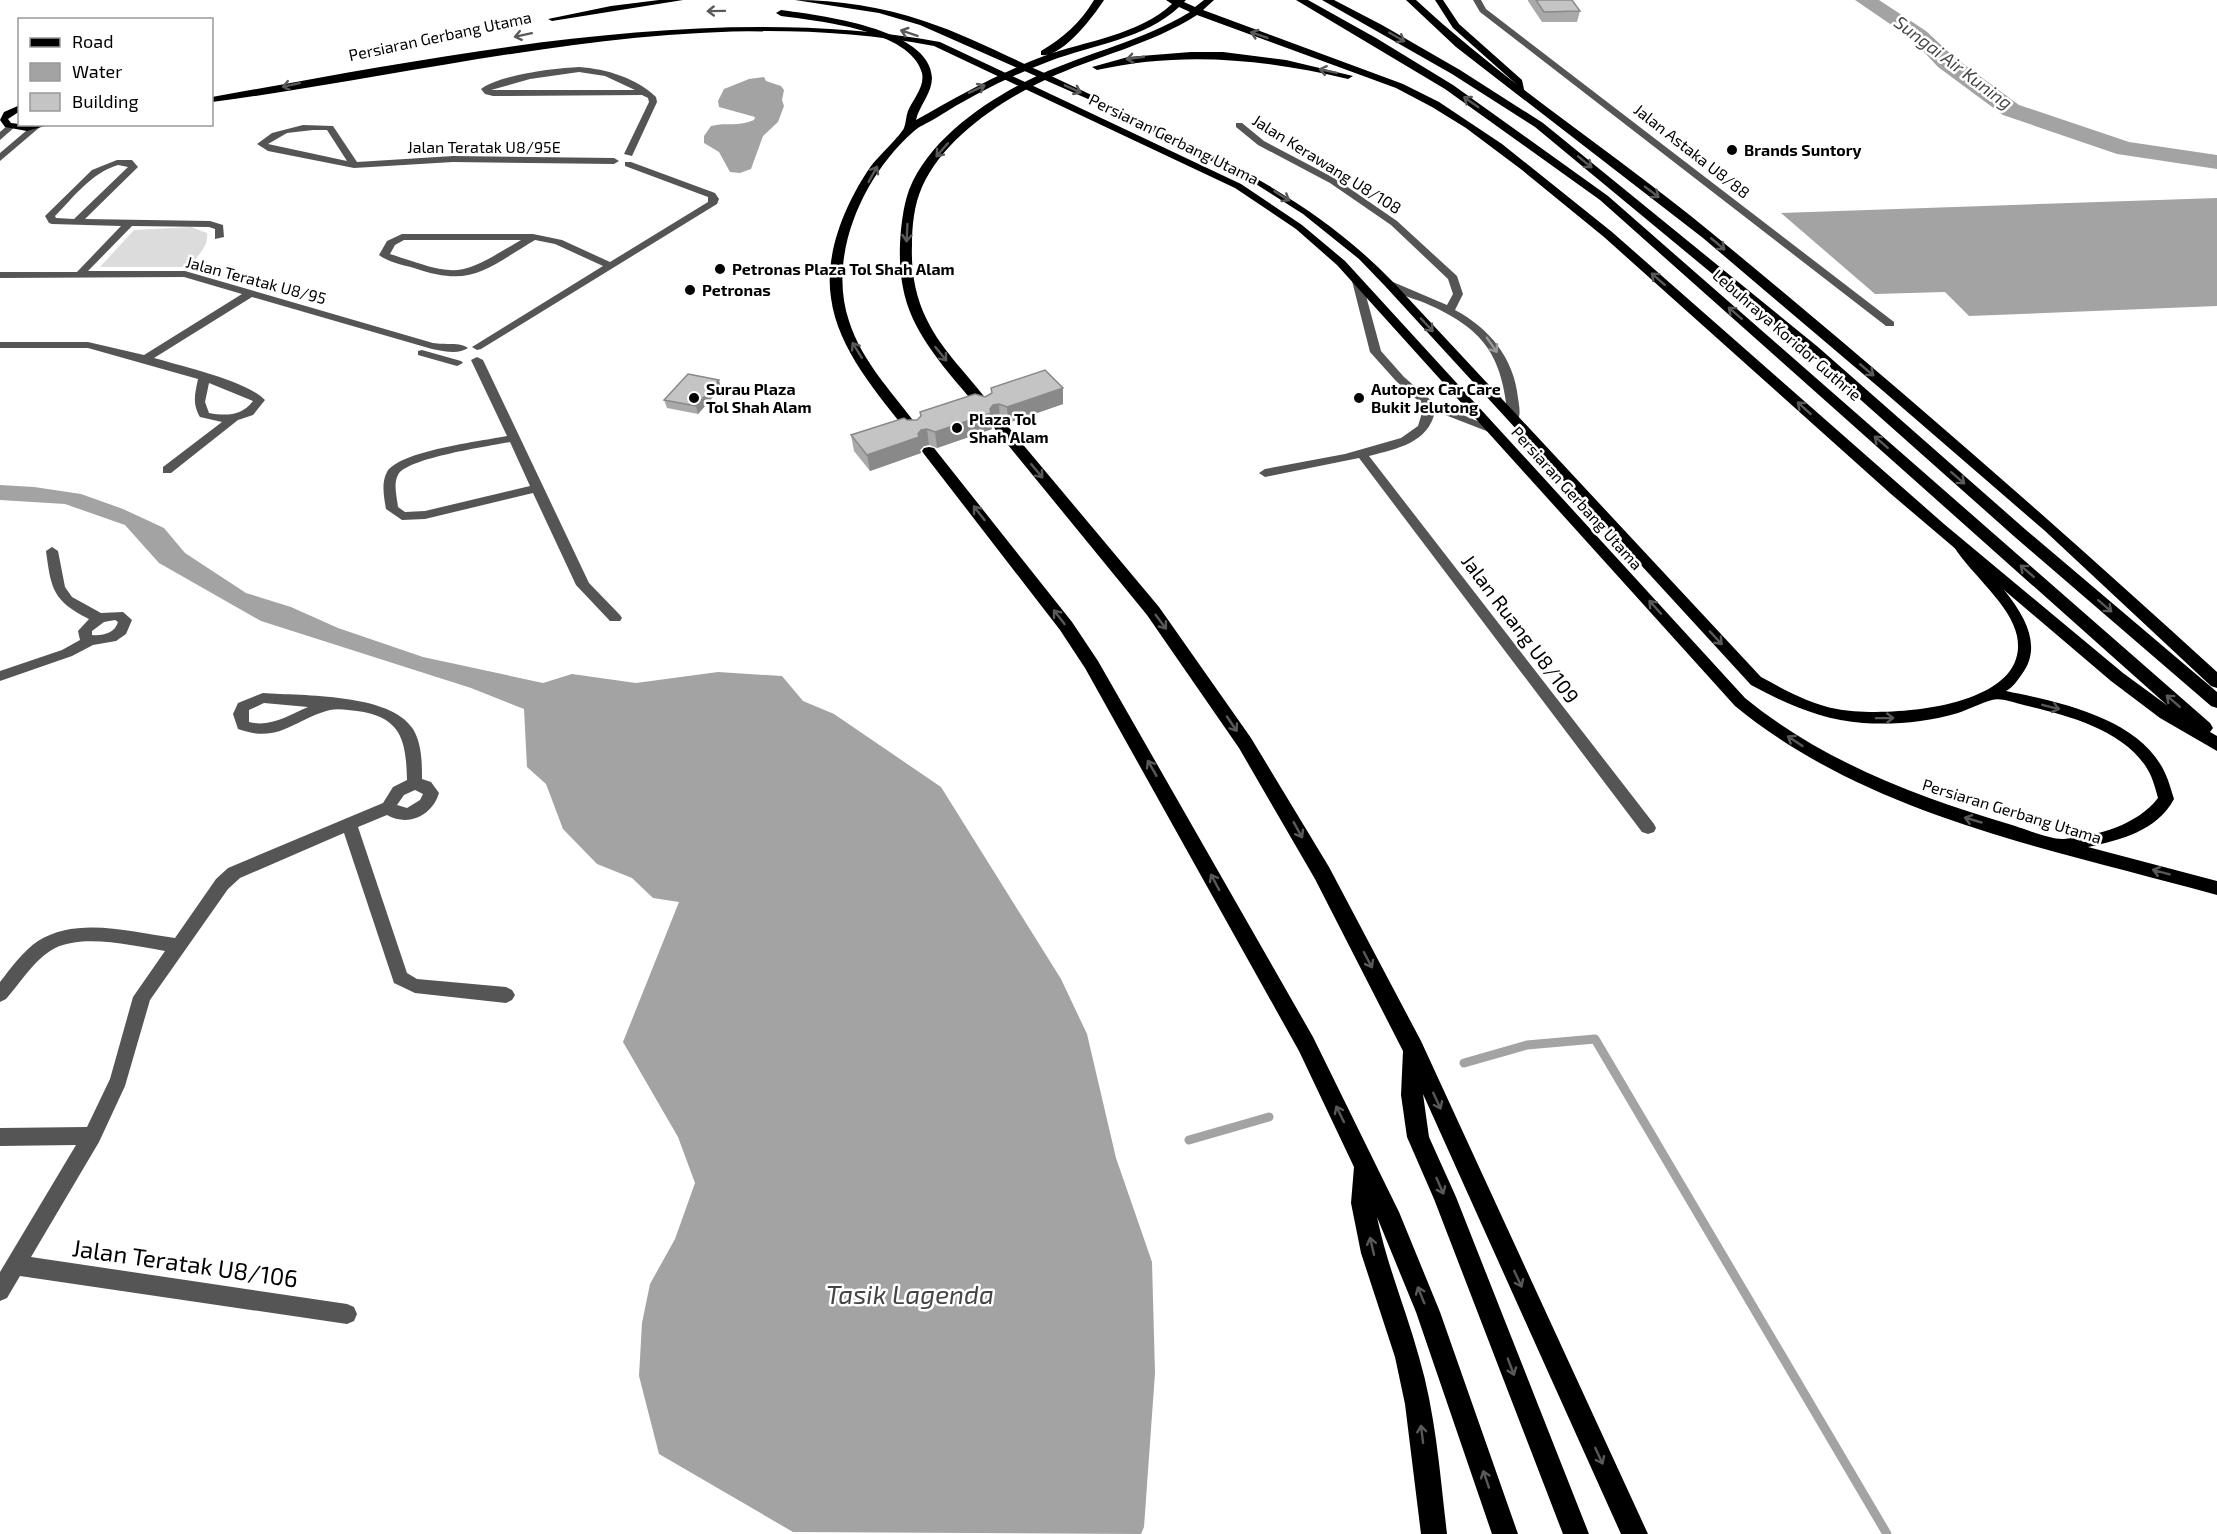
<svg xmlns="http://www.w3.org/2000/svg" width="2217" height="1534" font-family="'Exo 2',sans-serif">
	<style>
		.green { fill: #dcdcdc }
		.water { fill: #a3a3a3 }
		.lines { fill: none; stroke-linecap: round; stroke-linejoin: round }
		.stream { stroke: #a3a3a3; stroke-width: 9 }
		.river { fill: #a3a3a3; fill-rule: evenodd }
		.minor { fill: #555; fill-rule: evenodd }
		.major { fill: #000; fill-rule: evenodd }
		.highway { fill: #000; fill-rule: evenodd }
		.wall { fill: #a9a9a9 }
		.shaded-wall { fill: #898989 }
		.building { fill: #c4c4c4; stroke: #898989; stroke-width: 1.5 }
		.oneway { stroke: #595959 }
		.oneway2 { stroke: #999 }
		.poi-dot { fill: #000; stroke: #fff; stroke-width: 2 }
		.labels { text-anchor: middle; stroke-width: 5; stroke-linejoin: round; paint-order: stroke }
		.far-street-label { font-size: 16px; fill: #000; stroke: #fff }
		.far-poi-label { font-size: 16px; font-weight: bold; fill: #000; stroke: #fff; text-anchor: start }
		.far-water-label { font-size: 18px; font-style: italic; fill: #444; stroke: #fff }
		.street-label { font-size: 20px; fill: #000; stroke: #fff }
		.near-street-label { font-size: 24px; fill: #000; stroke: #fff }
		.near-water-label { font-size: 26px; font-style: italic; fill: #444; stroke: #fff }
	</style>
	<rect width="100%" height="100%" fill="#fff"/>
	<path class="green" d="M191,227L207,233C209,247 197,256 189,267H100L134,230Z"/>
	<path class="water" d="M764,77L766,81L781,86L784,90L782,100L784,106L778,122L763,136L751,169L740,173L730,172L719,152L704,143V136L711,126C726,122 739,127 754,120L755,117L719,107L718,101L724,89L749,79Z
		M2217,198V306L1969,316L1945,292L1875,294L1781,213Z
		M0,485L34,487L81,494L123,509L164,528L185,553L246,593L291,607L338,628L423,657L543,683L572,674L636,683L718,672L782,676L803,701L834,714L941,787L1061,979L1087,1034L1116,1158L1152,1262L1155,1373L1144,1527L1141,1534L793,1532L659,1454L639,1376L642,1323L650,1284L675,1239L695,1183L678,1137L623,1042L679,902L653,898L632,878L597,864L563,829L546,784L527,767L524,709L471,688L261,621L159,563L125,525L65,504L0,500Z"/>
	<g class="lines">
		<path class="stream" d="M1464,1063L1527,1045L1595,1039L1887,1534
			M1189,1140L1269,1117"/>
		<path class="river" d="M1855,0H1879L1926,31L1954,57L2019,105L2129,142L2217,155V169L2117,154L2003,115L1938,67L1912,39Z"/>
		<path class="minor" d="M1473,0H1481L1486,9L1894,322V326H1886L1480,12Z
			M579,67C607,69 636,78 656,97L657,102L632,156L624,154L649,102L648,98L642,95L493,96L485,94L481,89C499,75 555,68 579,67ZM579,72L605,76L635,90H491L530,79Z
			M1236,123H1242L1264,141L1336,179L1397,221L1457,276L1463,294L1455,310C1489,328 1514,358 1518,398C1519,405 1521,414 1518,420L1514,421L1508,418C1502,354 1484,329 1425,303C1412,298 1394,293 1384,284L1393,282L1447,305L1453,294L1448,279L1391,225L1330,183L1258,145L1236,127Z
			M9,124L16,126L0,140V132Z
			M33,125L40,127L0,161V153Z
			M303,125L333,126L357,162L453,156L614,158L619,161L614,164L453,162L354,168L268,151L257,144L272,133ZM313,130H327L347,161L268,144L287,133Z
			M117,160H132L138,167L85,219L210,221L223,225L224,237L215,239V229L209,227L132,226L88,271H185L433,343C444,345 461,342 468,348C458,355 444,351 432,349L252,297L154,358C181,366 247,381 265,400L253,415L238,420L171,473H163V467L222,422L200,417C192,403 195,394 198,379L88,348H0V342H88L144,355L242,294L184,277L0,278V272H77L121,226L52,224L49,223L45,216L92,170ZM118,165L128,167L74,219L56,218L55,216C74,197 91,173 118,165ZM209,383L253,401C242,416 226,416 209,413L205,402Z
			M625,162H631L715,193L719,199L717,204L481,349L477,350L472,347L603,266L555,244L535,240C486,269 472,288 414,268C403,265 388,262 379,255L387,241L402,234H533L562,240L610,262L708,202V197L625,166ZM404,240H521C457,278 460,277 390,254L395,245Z
			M1357,278L1362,281L1381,351L1404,377L1434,403L1499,430L1497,432H1489L1435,411C1429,443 1396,449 1369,456L1654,824L1656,828L1654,832L1648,834L1642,832L1359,458L1265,477L1259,473L1265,469L1345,454L1401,438L1418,426L1424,406L1396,381L1370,352L1352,281Z
			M422,350L461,361L463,363L457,366L418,355V351Z
			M477,357L483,360L589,583L620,615L622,618L620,621H610L576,585L533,493L425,519L402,520L386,509C384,497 381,483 387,472C399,451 482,441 507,436L471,360ZM510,442L530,486L425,511L405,512L398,507C397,497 393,484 398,475C406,458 490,446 510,442Z
			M52,547L58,551L65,587L72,597L101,613L123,612L132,620L126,634L116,641L93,645L72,656L0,681V671L62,650L80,640L78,631L89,619C53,601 51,589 46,551ZM115,620L118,622C115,633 103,636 92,635V631L104,622Z
			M263,693C303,696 390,693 413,729C422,744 422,763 422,779L431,782L439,793C432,816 408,827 387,815L358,827L407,973L417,979L506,987L512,990L515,995L512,1000L506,1003L415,993L394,983L344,833L240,878L228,889L150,1000L125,1086L99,1142L31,1257L347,1304L354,1307L357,1314L354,1321L347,1324L20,1276L7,1298L0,1301V1272L76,1145L0,1146V1128L87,1127L110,1079L133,997L165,951C133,946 79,932 50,951C32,963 20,983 6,999L0,1002V982C11,968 23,951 38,941C77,916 132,932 175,938L216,879L228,868L383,803L393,787L407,780C406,741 402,717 357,711C349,710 338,708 330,710C292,720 280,744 238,729L233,714L238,703ZM264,703L308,707C290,715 269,728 249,722V710ZM415,790L423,794L420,800L407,808L397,805L404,795Z"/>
		<path class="major" d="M659,0H683L552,21L548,19L611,6Z
			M795,0C838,0 883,7 924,21C967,35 1008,57 1049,75C1095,96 1139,118 1184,140C1263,180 1330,217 1393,282L1761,677C1785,690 1810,704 1837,709C1883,718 2032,710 2017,636C2011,605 1971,574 1954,547L1955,544H1965C1990,578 2055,629 2022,674C2017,681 2013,687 2006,691C2059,702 2140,718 2165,773C2169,781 2171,790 2174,799C2157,831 2120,840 2088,847L2217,881V895C2053,849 1870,817 1735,706L1337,265L1296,229L1235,188L934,46C696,0 449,71 212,102V97C442,56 711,0 940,42L1241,184L1302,225L1345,261L1745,698C1822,761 1917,797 2012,825C2025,829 2052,840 2064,839C2098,836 2137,825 2158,798C2156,791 2154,783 2151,776C2131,732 2070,716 2028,706C2018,704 2001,697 1992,700C1981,703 1969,709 1958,713C1928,722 1894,725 1863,723C1822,720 1786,704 1751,685L1385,286L1359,259L1303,214L1251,181L1097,103L920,25L879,13Z
			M1435,0H1443L1459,24L1522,80L1525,94H1519L1515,83L1453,28Z
			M20,105V111L8,119L11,123L27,125L52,124L27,131L5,127L0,120L4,112Z"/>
		<path class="highway" d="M1094,0H1104C1093,17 1062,58 1041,55V51C1063,38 1081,22 1094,0Z
			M1166,0H1186L1184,2L1195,7L1204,0H1214L1203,10L1403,84L1439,102L1502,144L1612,232L1944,524L2123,673L2168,706L1600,200L1445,89L1296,0H1308L1376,38L1453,85L1608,196L2210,723L2213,728L2210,732L2217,736V751L2160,718L2111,681L1891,494L1604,237L1522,170L1466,128L1432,107L1396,88L1197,15C1150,45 1096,56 1047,79C1000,101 944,138 922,187C914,205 912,226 912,245C911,271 915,296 927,320C943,353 971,377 992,407L985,411L980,410C956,381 929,353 913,319C902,295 899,270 900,244C901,226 903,207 909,190C930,137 990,98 1039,75C1089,52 1143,41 1190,12L1179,7C1145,39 1092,45 1050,61C1010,76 972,95 936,118C928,123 919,126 913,132C863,176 827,256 849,321C862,363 896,396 921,431L919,434H909C878,394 838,350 831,298C824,253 846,202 871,166C878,157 901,135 904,128C906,123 906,116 908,111C913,99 925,87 922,73C911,30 818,21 781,16L776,13L781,10C817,15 931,28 932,78C932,93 919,106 916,120C958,96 999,73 1044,56C1085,41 1139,35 1172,4Z
			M1322,0H1334L1382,25L1460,70L1543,123L1818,347L2026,530L2217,692V708L2211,706L2016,538L1808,353L1535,127L1452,74Z
			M1406,0H1416C1509,86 1616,154 1713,234C1885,375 2053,522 2217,672V688L2211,686L2045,531L1882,390L1703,238L1456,47Z
			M1191,52H1223L1286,60L1353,76L1348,79C1264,59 1182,51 1097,70L1092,67L1128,57Z
			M1000,422L1005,423L1159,607L1251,738L1329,867L1421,1041L1648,1534H1621L1423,1094L1429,1137L1456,1197L1589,1534H1563L1434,1199L1407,1137L1401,1095L1403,1051L1315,879L1239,748L1147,615L995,429L993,426L995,423Z
			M929,447L934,448L1072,622L1098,661L1313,1037L1399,1212L1440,1312L1518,1534H1492L1416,1312L1377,1217C1387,1265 1406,1310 1419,1357C1436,1415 1440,1475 1447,1534H1421L1405,1404L1395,1357L1361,1253L1351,1203L1354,1167L1299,1051L1085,668L1060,630L924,454L922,451L924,448Z"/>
	</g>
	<path class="wall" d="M1528,0H1572L1580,11L1577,22H1542L1528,1Z
		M721,388L698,414L667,408L664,400Z
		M985,397L1063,404L1008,423L1000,420L995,421L992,424V429L937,448L929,445L924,446L920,450L921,453L870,471L854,451L851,435L907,420H917L920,417V412Z"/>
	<path class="shaded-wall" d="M719,380L721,388L698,414L696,406Z
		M1063,388V404L1008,423L1007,407Z
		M999,404L1000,420L995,421L992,424V429L937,448L935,432L990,409L993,405Z
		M927,429L929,445L924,446L920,450L921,453L870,471L867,455L918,434L921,430Z"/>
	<path class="building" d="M1536,0H1572L1580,11L1544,12Z
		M1045,370L1063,388L1007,407L999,404L993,405L990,409L991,413L935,432L927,429L921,430L918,434L919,437L867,455L851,435L904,418L907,420H917L921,416L920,412L975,394L985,397L992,393L991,388Z
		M688,374L719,380L696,406L664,400Z"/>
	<defs><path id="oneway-shaft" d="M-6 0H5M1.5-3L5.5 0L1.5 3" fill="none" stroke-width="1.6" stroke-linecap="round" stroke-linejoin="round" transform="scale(1.5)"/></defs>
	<g class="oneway">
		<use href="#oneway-shaft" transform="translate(716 11) rotate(179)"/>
		<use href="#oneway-shaft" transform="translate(909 33) rotate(-161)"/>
		<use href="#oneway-shaft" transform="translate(523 35) rotate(168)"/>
		<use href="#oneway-shaft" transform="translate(1259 35) rotate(-161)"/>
		<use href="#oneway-shaft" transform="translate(1397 37) rotate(30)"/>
		<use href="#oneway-shaft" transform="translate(1135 58) rotate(172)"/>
		<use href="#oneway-shaft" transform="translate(1328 71) rotate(-168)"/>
		<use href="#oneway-shaft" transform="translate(291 85) rotate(168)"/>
		<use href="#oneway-shaft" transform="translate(977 89) rotate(-25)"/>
		<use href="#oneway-shaft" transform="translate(1073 89) rotate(24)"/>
		<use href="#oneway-shaft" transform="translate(1471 102) rotate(-145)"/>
		<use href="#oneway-shaft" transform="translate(942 150) rotate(131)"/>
		<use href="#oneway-shaft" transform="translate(1585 162) rotate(39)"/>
		<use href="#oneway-shaft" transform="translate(873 174) rotate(-61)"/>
		<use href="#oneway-shaft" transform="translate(1652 192) rotate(37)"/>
		<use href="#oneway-shaft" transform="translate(1282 196) rotate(32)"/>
		<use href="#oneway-shaft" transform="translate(907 233) rotate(93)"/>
		<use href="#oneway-shaft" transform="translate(1718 244) rotate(40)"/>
		<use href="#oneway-shaft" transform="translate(1658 279) rotate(-139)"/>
		<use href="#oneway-shaft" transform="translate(1735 313) rotate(-139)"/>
		<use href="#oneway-shaft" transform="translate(1427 325) rotate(47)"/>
		<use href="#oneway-shaft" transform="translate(857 350) rotate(-122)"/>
		<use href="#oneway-shaft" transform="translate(941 354) rotate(51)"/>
		<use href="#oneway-shaft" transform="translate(1867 370) rotate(40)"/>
		<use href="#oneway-shaft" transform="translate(1804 408) rotate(-138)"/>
		<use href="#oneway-shaft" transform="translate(1881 442) rotate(-139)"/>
		<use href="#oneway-shaft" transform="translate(1037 471) rotate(50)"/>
		<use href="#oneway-shaft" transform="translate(1958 478) rotate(41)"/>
		<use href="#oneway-shaft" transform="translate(979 513) rotate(-128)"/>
		<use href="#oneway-shaft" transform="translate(2027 571) rotate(-139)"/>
		<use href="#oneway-shaft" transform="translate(2105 606) rotate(41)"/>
		<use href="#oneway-shaft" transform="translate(1655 607) rotate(-132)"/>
		<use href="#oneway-shaft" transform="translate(1059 617) rotate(-128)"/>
		<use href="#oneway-shaft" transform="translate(1161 622) rotate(53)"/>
		<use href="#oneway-shaft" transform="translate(1716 638) rotate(47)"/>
		<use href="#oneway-shaft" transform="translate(2173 701) rotate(-139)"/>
		<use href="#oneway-shaft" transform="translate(2051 707) rotate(14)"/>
		<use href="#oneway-shaft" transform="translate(1885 718) rotate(-1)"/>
		<use href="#oneway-shaft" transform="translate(1232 724) rotate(56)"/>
		<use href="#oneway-shaft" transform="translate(1795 741) rotate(-147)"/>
		<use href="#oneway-shaft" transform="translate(1152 768) rotate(-120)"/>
		<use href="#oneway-shaft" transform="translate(1973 820) rotate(-164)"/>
		<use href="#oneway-shaft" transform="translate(1298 830) rotate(61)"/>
		<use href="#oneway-shaft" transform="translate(2161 872) rotate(-165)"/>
		<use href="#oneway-shaft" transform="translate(1215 882) rotate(-118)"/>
		<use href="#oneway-shaft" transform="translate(1368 960) rotate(62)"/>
		<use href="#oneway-shaft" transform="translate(1437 1101) rotate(65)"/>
		<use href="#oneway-shaft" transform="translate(1340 1114) rotate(-116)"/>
		<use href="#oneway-shaft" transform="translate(1440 1186) rotate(66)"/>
		<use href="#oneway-shaft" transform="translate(1372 1246) rotate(-103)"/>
		<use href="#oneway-shaft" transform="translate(1518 1279) rotate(65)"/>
		<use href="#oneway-shaft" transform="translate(1421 1295) rotate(-112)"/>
		<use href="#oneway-shaft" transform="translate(1511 1367) rotate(69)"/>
		<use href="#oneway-shaft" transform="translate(1422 1434) rotate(-97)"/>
		<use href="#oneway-shaft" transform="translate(1599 1456) rotate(65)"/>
		<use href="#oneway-shaft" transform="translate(1486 1479) rotate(-109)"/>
	</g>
	<use class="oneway2" href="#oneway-shaft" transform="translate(1492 345) rotate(55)"/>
	<g class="poi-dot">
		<circle cx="1732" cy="150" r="6"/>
		<circle cx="720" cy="269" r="6"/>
		<circle cx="690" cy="290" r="6"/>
		<circle cx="694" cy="398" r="6"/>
		<circle cx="1359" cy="398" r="6"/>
		<circle cx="957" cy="428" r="6"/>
	</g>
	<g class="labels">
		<g class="far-street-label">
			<text transform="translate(440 36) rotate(-12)" y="6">Persiaran Gerbang Utama</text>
			<text transform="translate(1174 139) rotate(26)" y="6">Persiaran Gerbang Utama</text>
			<text x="484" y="153">Jalan Teratak U8/95E</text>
			<text transform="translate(1692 151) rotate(38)" y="6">Jalan Astaka U8/88</text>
			<text transform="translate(1327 164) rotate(32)" y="6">Jalan Kerawang U8/108</text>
			<text transform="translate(256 280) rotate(15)" y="6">Jalan Teratak U8/95</text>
			<text transform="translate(1787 335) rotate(41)" y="6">Lebuhraya Koridor Guthrie</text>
			<text transform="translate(1577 498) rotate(48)" y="6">Persiaran Gerbang Utama</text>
			<text transform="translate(2012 811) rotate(17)" y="6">Persiaran Gerbang Utama</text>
		</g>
		<g class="far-poi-label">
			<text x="1744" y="156">Brands Suntory</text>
			<text x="732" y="275">Petronas Plaza Tol Shah Alam</text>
			<text x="702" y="296">Petronas</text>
			<text x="706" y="395">Surau Plaza<tspan x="706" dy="18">Tol Shah Alam</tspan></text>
			<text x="1371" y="395">Autopex Car Care<tspan x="1371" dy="18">Bukit Jelutong</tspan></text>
			<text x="969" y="425">Plaza Tol<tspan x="969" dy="18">Shah Alam</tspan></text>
		</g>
		<g class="far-water-label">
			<text transform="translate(1953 63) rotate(37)" y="6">Sungai Air Kuning</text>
		</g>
		<g class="street-label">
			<text transform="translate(1520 629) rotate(53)" y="7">Jalan Ruang U8/109</text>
		</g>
		<g class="near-street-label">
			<text transform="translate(185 1264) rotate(8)" y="8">Jalan Teratak U8/106</text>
		</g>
		<g class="near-water-label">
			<text x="910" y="1304">Tasik Lagenda</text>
		</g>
	</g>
	<rect x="18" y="18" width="195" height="108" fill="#ffffff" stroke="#999999" stroke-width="1.5"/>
	<rect x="30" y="38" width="30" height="9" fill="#000000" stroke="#999999" stroke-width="1.5"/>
	<text x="72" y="48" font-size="18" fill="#000000">Road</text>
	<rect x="30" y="63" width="30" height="18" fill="#a3a3a3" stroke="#999999" stroke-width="1.5"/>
	<text x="72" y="78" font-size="18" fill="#000000">Water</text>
	<rect x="30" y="93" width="30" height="18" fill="#c4c4c4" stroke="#999999" stroke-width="1.5"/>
	<text x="72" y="108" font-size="18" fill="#000000">Building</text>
</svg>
